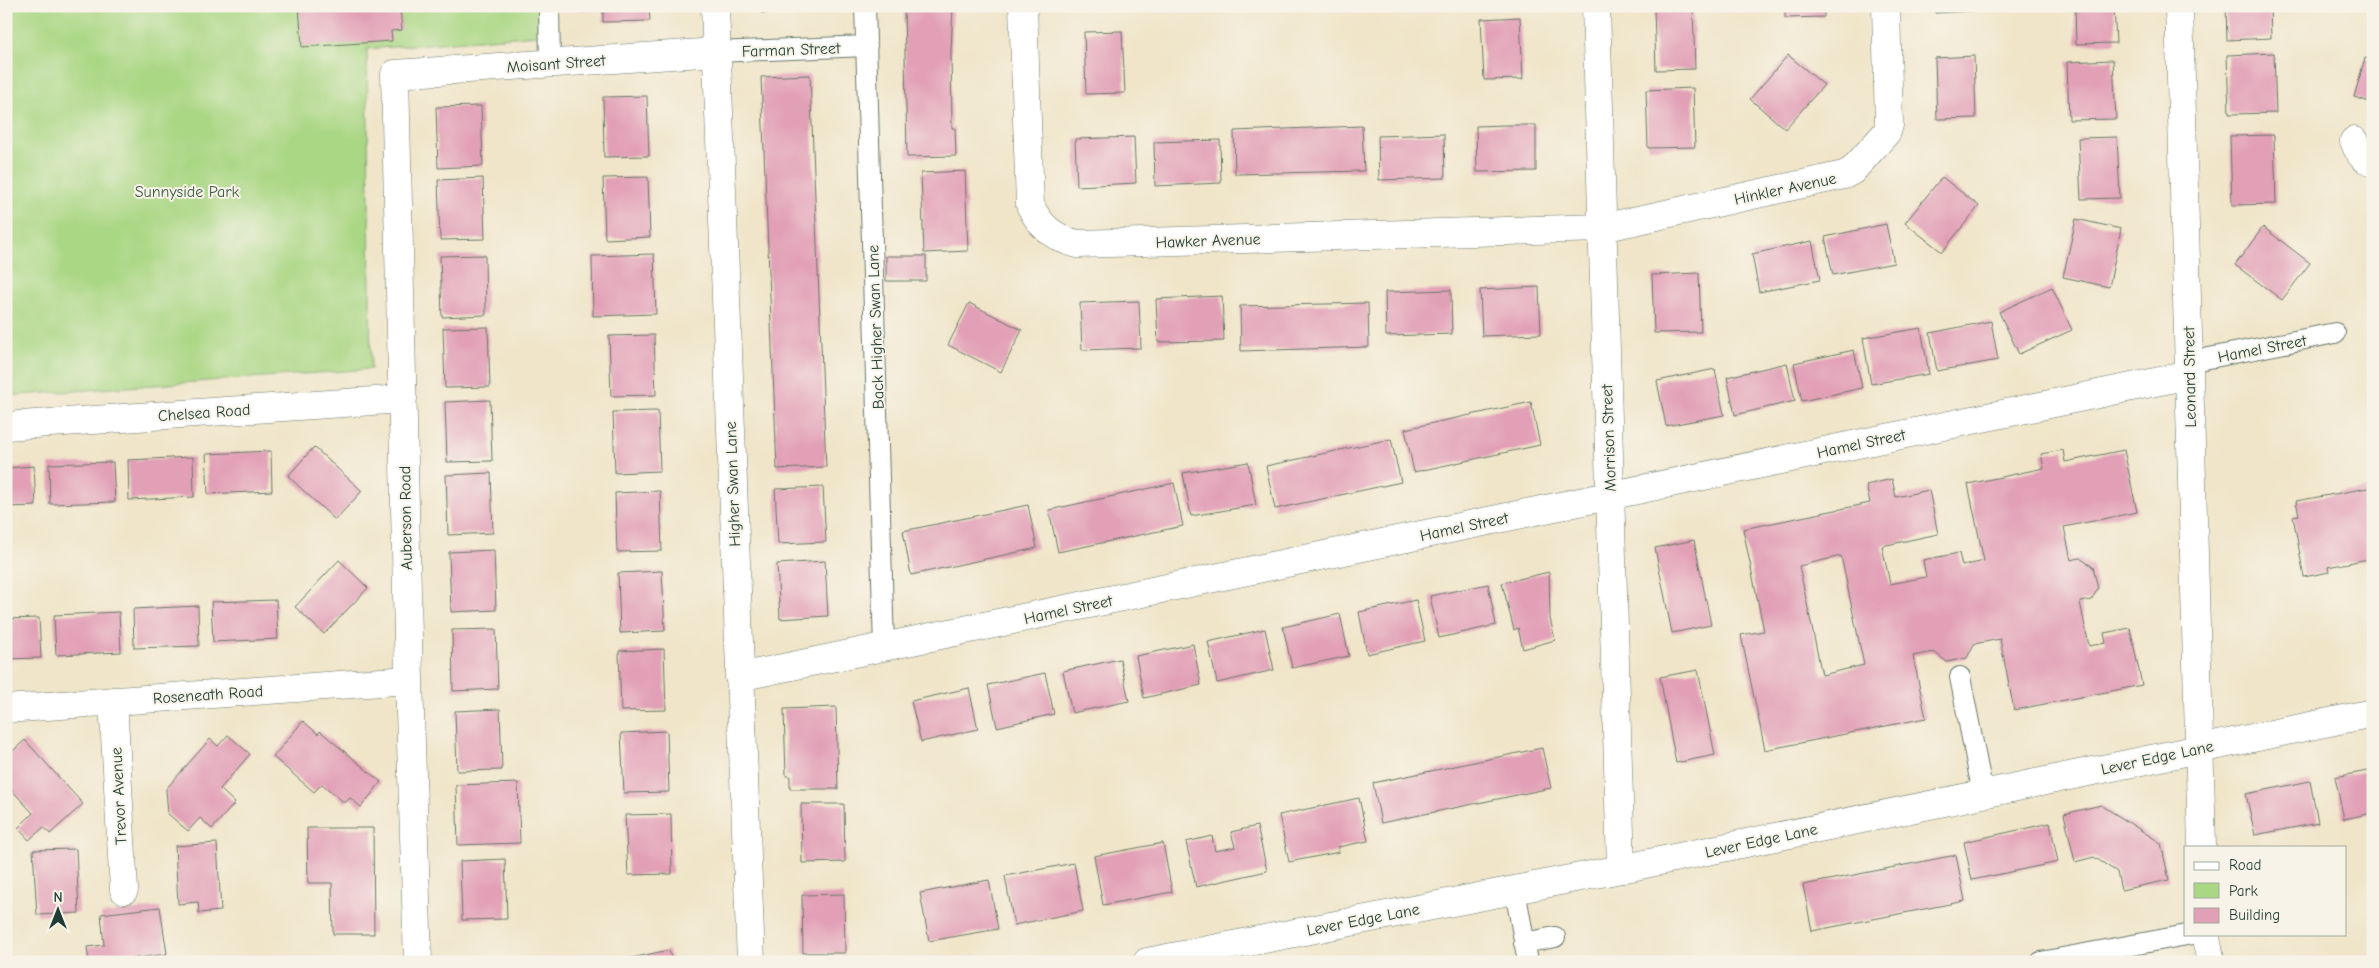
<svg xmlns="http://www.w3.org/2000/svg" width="2379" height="968" font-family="'Comic Neue',sans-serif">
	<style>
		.green { fill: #aad784; stroke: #648a5c }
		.building { fill: #e2a0b7; fill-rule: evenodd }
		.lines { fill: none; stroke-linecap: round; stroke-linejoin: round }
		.lane-casing { stroke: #687868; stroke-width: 22 }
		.street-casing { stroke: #687868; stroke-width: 29 }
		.secondary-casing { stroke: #687868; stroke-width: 29 }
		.lane { stroke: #fff; stroke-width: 20 }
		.street { stroke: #fff; stroke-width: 28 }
		.secondary { stroke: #fff; stroke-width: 28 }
		.labels { text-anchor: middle; stroke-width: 4; stroke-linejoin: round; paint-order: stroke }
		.street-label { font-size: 16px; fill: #1f3d34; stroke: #f7f3e8 }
		.park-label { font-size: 16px; fill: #3b5c44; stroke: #f7f3e8 }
	</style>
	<rect width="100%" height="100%" fill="#f7f3e8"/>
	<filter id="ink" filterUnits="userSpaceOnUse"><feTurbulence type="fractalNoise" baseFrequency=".02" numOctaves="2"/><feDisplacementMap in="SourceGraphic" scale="10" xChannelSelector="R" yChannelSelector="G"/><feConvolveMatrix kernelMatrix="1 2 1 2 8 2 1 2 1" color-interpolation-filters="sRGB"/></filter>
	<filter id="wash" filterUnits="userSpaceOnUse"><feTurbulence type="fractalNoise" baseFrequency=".0096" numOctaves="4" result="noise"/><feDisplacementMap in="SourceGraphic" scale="20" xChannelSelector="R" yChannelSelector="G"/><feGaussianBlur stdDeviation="1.12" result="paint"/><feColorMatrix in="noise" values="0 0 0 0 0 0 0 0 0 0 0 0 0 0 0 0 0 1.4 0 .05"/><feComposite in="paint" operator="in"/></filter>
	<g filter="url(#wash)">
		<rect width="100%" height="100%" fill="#f0e5c9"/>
		<path class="green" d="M6,6H538L539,35L367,49L371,369L6,396Z"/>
		<g id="blocks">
			<path class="building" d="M299,6H400L402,30L391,31L392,41L302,47Z
				M579,6H649L650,21L603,22V10H579Z
				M761,6H810V11L761,13Z
				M904,6H953L951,51L952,128H955L956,156L907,157Z
				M1082,6H1122V8L1082,9Z
				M1785,6H1824V17L1785,18Z
				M1935,6H1974V11L1935,13Z
				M2075,6H2114L2116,43L2076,44Z
				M2226,6H2270L2271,38L2227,40Z
				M1693,7L1695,69L1656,70L1654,8Z
				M1520,17L1523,79L1484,80L1481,19Z
				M1122,31L1125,93L1086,94L1084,32Z
				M2274,53L2276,113L2229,114L2227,55Z
				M1788,55L1824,85L1785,129L1750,99Z
				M1974,56L1976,118L1937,119L1935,58Z
				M2365,58L2373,60V103L2354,97Z
				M2113,60L2116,119L2069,120L2067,62Z
				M810,75L826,467L777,469L761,77Z
				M1693,88L1695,147L1648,148L1646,90Z
				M647,96L649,156L604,157L603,97Z
				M481,106L483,166L438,168L436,107Z
				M1506,125H1536V171L1477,172L1476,126Z
				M1362,126L1364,171L1235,174L1234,131Z
				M1444,134L1445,178L1379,180L1378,136Z
				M2274,135L2276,204L2232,205L2230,136Z
				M1134,137L1136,183L1077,186L1075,139Z
				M2117,137L2120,198L2081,199L2078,138Z
				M1220,140L1221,183L1155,186L1154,142Z
				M965,171L968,251L924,253L921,173Z
				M648,177L650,237L605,239L603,178Z
				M1942,177L1979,206L1942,252L1905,223Z
				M483,178L485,239L440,240L438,180Z
				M2076,219L2121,229L2109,287L2063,277Z
				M1886,224L1894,263L1833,275L1825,237Z
				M2263,227L2310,263L2282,300L2235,265Z
				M1812,241L1820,280L1759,292L1752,254Z
				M654,254L656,314L593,316L592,256Z
				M485,255L486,315L442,317L440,256Z
				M886,256H926V281H886Z
				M1699,273L1701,332L1654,333L1652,275Z
				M1539,287L1541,334L1482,336L1480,290Z
				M2052,287L2072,330L2019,354L1999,312Z
				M1451,290L1452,334L1386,336L1385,292Z
				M1222,296L1224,341L1158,342L1156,299Z
				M1139,301L1141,348L1082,350L1080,303Z
				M969,303L1022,330L1001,372L948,345Z
				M1368,303L1369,347L1241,351L1240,306Z
				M1991,321L1998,360L1937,371L1930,333Z
				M488,327L490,387L445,388L443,328Z
				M1921,328L1929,374L1871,384L1863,338Z
				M654,335L656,395L611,396L609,336Z
				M1854,350L1862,388L1802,401L1794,363Z
				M1787,363L1795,401L1735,415L1727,377Z
				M1715,369L1724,415L1666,426L1657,381Z
				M490,400L492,461L447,462L445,402Z
				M1531,402L1540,445L1414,472L1405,429Z
				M658,411L660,471L615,473L613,412Z
				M1391,439L1401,482L1275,509L1266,466Z
				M314,447L362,491L335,520L288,476Z
				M2063,450L2065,462L2124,450L2137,512L2064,527L2071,560L2080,558L2093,567L2098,589L2091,600L2080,602L2089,646L2106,643L2104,633L2130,628L2142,685L2014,710L2000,639L1974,644L1967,658L1947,662L1934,652L1913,656L1926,718L1765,750L1741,635L1764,631L1743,529L1870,503L1866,485L1892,479L1896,497L1929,490L1938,534L1882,546L1890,584L1926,577L1923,560L1959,553L1962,566L1984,561L1968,484L2044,468L2041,454ZM1841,556L1864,665L1822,675L1799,566Z
				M271,451L272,491L208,494L206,454Z
				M193,457L194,497L129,500L128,460Z
				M113,462L115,502L50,504L49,464Z
				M1248,462L1256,505L1191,516L1183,473Z
				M34,466L36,506L6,507V468Z
				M491,473L493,533L448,535L446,475Z
				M1174,483L1183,526L1058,552L1049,510Z
				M823,487L826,542L778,544L775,489Z
				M2373,487V558L2328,567L2329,572L2304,577L2293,516L2299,515L2296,501Z
				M660,491L662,551L617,552L615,493Z
				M1028,505L1037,548L911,575L903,531Z
				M1694,540L1711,625L1672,633L1655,548Z
				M494,550L496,610L451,612L449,552Z
				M339,560L368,588L324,634L295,607Z
				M825,561L828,616L780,619L777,564Z
				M662,571L665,631L620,633L618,573Z
				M1549,572L1550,618L1555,640L1523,649L1518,628L1514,630L1502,583Z
				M1488,584L1496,625L1439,638L1430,596Z
				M276,600L278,639L213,642L211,602Z
				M1416,600L1425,641L1367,654L1359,612Z
				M198,606L199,646L134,648L133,609Z
				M119,612L121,652L56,655L54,615Z
				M1340,614L1349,656L1292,668L1283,627Z
				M39,618L41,658L6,659V619Z
				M496,629L498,689L453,691L452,630Z
				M1265,629L1274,670L1217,683L1208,642Z
				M1193,644L1201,685L1144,698L1136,656Z
				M664,649L666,710L621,711L619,651Z
				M1120,659L1129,701L1072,713L1063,671Z
				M1698,670L1715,755L1676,763L1660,677Z
				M1045,673L1054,714L997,727L988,685Z
				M969,688L978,729L921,742L911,701Z
				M836,707L838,789H790V776H786L784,709Z
				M500,709L502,770L457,771L455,711Z
				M303,721L318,734L320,731L381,782L361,807L350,798L345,803L322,784L314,792L273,757Z
				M667,731L669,792L624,793L621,733Z
				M228,735L250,754L220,789L235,803L212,829L200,818L188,831L168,814L166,789L210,739L218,746Z
				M25,740L83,804L50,834L44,827L29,840L18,828L33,813L6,784V757Z
				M1542,748L1551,788L1381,823L1373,783Z
				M2373,770V813L2344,819L2335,777Z
				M2310,781L2318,823L2255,835L2246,794Z
				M518,783L520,843L458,845L456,785Z
				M1359,798L1368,841L1338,847L1339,852L1289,862L1279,815Z
				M801,804H844L845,862L802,863Z
				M2101,805L2161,843L2169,880L2121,890L2117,872L2094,857L2075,862L2064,814Z
				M671,814L672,874L628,875L625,815Z
				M2050,823L2058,862L1972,880L1964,842Z
				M1257,826L1267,871L1196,887L1186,842L1212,836L1215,851L1235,847L1231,832Z
				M307,828H373L374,934H333L332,883H308Z
				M217,843L221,911L199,913L198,902L178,904L175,846Z
				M1163,843L1172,892L1103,905L1094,856Z
				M76,849L79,913L37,915L33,850Z
				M1956,855L1965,901L1812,931L1803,885Z
				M505,859L507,919L462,920L460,861Z
				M1074,863L1083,911L1014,925L1005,876Z
				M989,880L998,929L929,941L920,893Z
				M844,894L845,953H803L802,895Z
				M160,907L167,954L107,962H89L87,947L104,945L101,914Z
				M669,950L672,962H618L617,961Z"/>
		</g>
	</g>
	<g filter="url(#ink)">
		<use href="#blocks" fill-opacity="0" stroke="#687868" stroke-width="1"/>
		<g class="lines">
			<defs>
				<path id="lane" d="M549,6L550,63
					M865,6L884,648
					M716,52L867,46
					M2189,362L2335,333
					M1960,677L1983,794
					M1515,890L1528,962
					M1524,943L1555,937
					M2041,962L2192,934"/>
				<path id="street" d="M1023,6L1030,205C1040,227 1055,239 1078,244L1602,228L1844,175L1852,171L1887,132L1889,125L1886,6
					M1596,6L1621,869
					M2179,6L2202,847
					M2354,141C2358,151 2361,160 2373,161
					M6,426L403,399
					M739,677L2189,375
					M113,701L124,890
					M6,709L409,680
					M2205,934L2211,962
					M418,962L409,680L395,74L716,52"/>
				<path id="secondary" d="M715,6L751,962
					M1147,962L1621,869L2373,713"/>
			</defs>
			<use href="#lane" class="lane-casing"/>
			<use href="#street" class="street-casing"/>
			<use href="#secondary" class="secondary-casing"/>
			<use href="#lane" class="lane"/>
			<use href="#street" class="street"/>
			<use href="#secondary" class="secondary"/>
		</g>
	</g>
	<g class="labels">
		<g class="street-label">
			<text transform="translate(791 49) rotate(-2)" y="6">Farman Street</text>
			<text transform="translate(556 63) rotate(-4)" y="6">Moisant Street</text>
			<text transform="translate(1785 188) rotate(-12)" y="6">Hinkler Avenue</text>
			<text transform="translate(1208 240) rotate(-2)" y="6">Hawker Avenue</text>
			<text transform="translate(875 327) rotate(-92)" y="6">Back Higher Swan Lane</text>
			<text transform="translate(2262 348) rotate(-11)" y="6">Hamel Street</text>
			<text transform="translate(2189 377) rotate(-91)" y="6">Leonard Street</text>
			<text transform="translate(204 412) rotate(-4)" y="6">Chelsea Road</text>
			<text transform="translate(1608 438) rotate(-92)" y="6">Morrison Street</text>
			<text transform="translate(1861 443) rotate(-12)" y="6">Hamel Street</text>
			<text transform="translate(732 484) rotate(-92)" y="6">Higher Swan Lane</text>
			<text transform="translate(405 518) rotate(-91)" y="6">Auberson Road</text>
			<text transform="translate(1464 526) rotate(-12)" y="6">Hamel Street</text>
			<text transform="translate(1068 609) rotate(-12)" y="6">Hamel Street</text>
			<text transform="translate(208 694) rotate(-4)" y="6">Roseneath Road</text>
			<text transform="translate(2157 757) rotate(-12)" y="6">Lever Edge Lane</text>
			<text transform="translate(118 796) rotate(-93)" y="6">Trevor Avenue</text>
			<text transform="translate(1761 840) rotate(-12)" y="6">Lever Edge Lane</text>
			<text transform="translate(1363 919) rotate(-11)" y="6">Lever Edge Lane</text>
		</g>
		<g class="park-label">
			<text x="187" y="197">Sunnyside Park</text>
		</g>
	</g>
	<rect width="2379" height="968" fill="none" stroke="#f7f3e8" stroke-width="25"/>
	<rect x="2184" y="846" width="162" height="90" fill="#f7f3e8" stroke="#a1aaa0"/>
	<rect x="2194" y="862" width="25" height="8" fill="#ffffff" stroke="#a1aaa0"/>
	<text x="2229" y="870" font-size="15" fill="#1f3d34">Road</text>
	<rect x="2194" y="883" width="25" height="15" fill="#aad784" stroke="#a1aaa0"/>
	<text x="2229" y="896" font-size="15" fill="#1f3d34">Park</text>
	<rect x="2194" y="908" width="25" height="15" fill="#e2a0b7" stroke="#a1aaa0"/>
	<text x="2229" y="920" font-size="15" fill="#1f3d34">Building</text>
	<g transform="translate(58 910)" stroke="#f7f3e8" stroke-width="4" paint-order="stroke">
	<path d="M0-4L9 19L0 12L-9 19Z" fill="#1f3d34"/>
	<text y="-8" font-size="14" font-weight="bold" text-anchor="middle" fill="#1f3d34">N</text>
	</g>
</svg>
